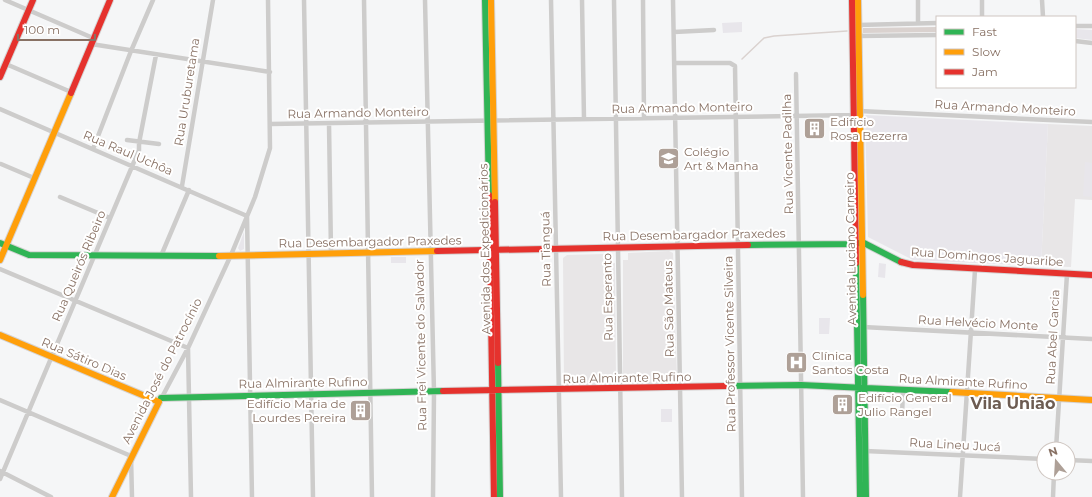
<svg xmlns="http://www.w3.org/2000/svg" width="1092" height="497" font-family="Montserrat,sans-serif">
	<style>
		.built { fill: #e8e6e7 }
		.green { fill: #e8e6eb }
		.water { fill: #dad2cf }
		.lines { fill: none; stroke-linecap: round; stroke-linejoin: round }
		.stream { stroke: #dad2cf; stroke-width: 1.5 }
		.fast-casing { stroke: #d5d3d3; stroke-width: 8 }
		.slow-casing { stroke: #d5d3d3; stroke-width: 8 }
		.jam-casing { stroke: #d5d3d3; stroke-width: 8 }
		.street { stroke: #cdcccb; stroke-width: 4.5 }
		.fast { stroke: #30b455; stroke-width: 6 }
		.slow { stroke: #ff9f0a; stroke-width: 6 }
		.jam { stroke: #e5322d; stroke-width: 6 }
		.labels { text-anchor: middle; stroke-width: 4; stroke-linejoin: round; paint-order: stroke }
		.street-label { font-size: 12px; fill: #887164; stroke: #fff }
		.poi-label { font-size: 12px; fill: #887164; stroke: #fff; text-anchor: start }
		.district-label { font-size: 16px; font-weight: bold; fill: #6d5c52; stroke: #fff }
	</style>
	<rect width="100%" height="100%" fill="#f5f6f7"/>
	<path class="built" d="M1048,124L1092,126V200L1075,199L1071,267L1041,266Z
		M669,251L673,253L677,377L674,383L628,384L623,380V260H628V253Z
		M604,254L605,262L615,263L616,381L612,384L567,385L564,382L563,258L567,255Z"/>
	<path class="green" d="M742,22V32L723,33L722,23Z
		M1075,29L1092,30V40L1075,38Z
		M866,115L1048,124L1041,266L913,260L868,237L865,116Z
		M1085,162L1092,163V197L1083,196Z
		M244,232V249L240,251L238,248Z
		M391,257H406V263H391Z
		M879,263L886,264L885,278L878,277Z
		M819,318H830L829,334H819Z
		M661,409H672V422H661Z"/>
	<path class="water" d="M937,27V32L863,33V28Z"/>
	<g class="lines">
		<path class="stream" d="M742,59L764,38L774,36L847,31"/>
		<defs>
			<path id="fast" d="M485,0L489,195
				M0,243L29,255L219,256
				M748,245L856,244L862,242L901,262
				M856,263L860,497
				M863,295L866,497
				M498,363L500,497
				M726,386L801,385L952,392
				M161,398L443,391"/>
			<path id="slow" d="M491,0L495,202
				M858,0L863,295
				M219,256L437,251
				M0,260L71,93
				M0,335L159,402L112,497
				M952,392L1092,400"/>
			<path id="jam" d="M852,0L856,263
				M0,77L33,0
				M71,93L110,0
				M489,195L494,497
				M495,202L498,363
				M437,251L748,245
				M901,262L913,265L1092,275
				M443,391L726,386"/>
		</defs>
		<use href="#fast" class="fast-casing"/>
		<use href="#slow" class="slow-casing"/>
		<use href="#jam" class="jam-casing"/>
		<path class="street" d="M5,0L93,38
			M304,0L313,497
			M364,0L372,497
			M425,0L434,392L433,497
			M551,0L561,497
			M582,0L584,119
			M614,0L622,497
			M643,0L644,118
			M673,0L682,497
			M918,0V23
			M982,0V17
			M1042,0L1043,17
			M858,25L937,23
			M1075,26H1092
			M674,32L714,30
			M858,36L937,35
			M1075,41L1092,43
			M91,44L270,72
			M675,63H730L735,66L742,497
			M6,64L71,92
			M796,74L803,497
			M0,109L247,216L252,497
			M270,124L854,115L859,111L1092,122
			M329,124L331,252
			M127,140L159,144
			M93,149L131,51L153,0
			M1,164L34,178
			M182,186L213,0
			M60,197L110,218
			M161,256L189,190
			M0,269L188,348L191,497
			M863,327L1092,339
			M161,399L188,348L231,255L255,197L270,148L268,0
			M0,400L131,456L132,497
			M902,416L903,389
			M1056,449L1067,274
			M865,451L1044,459
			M1068,460L1092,461
			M0,471L51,497
			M0,479L139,150V143L156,55
			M960,497L975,270
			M1053,497L1054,473"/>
		<use href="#fast" class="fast"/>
		<use href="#slow" class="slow"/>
		<use href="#jam" class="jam"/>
	</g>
	<defs>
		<symbol id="building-square" viewBox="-11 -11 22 22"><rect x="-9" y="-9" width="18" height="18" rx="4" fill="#aea097" stroke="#fff"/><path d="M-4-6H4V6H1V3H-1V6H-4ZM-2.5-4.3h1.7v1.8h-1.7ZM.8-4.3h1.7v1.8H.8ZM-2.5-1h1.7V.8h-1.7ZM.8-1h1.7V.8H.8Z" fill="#fff"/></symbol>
		<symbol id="school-square" viewBox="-11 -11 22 22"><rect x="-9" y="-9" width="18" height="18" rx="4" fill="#aea097" stroke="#fff"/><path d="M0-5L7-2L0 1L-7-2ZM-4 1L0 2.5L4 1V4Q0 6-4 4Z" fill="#fff"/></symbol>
		<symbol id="hospital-square" viewBox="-11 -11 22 22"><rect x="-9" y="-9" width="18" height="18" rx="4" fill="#aea097" stroke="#fff"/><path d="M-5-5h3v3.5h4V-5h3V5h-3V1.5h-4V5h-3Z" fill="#fff"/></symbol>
	</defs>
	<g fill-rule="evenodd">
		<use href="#building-square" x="802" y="116" width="25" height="25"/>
		<use href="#school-square" x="656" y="146" width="25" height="25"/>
		<use href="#hospital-square" x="784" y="350" width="25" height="25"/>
		<use href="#building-square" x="830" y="392" width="25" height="25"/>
		<use href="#building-square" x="348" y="398" width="25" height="25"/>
	</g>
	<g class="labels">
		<g class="street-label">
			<text transform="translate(187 92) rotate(-81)" y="4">Rua Uruburetama</text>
			<text transform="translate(682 108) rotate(-1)" y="4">Rua Armando Monteiro</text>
			<text transform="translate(1005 108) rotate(3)" y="4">Rua Armando Monteiro</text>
			<text transform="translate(358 113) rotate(-1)" y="4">Rua Armando Monteiro</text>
			<text transform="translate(128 153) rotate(23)" y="4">Rua Raul Uchôa</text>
			<text transform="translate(788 154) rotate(-91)" y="4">Rua Vicente Padilha</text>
			<text transform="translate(694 235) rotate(-1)" y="4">Rua Desembargador Praxedes</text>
			<text transform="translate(370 242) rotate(-1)" y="4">Rua Desembargador Praxedes</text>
			<text transform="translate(485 249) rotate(-91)" y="4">Avenida dos Expedicionários</text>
			<text transform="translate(546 249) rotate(-91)" y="4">Rua Tianguá</text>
			<text transform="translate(851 249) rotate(-91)" y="4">Avenida Luciano Carneiro</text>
			<text transform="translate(987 257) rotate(4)" y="4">Rua Domingos Jaguaribe</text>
			<text transform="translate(79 266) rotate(-67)" y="4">Rua Queirós Ribeiro</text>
			<text transform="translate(608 297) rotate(-91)" y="4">Rua Esperanto</text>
			<text transform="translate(669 309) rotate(-91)" y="4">Rua São Mateus</text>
			<text transform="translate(978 323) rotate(3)" y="4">Rua Helvécio Monte</text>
			<text transform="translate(1053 337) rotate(-87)" y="4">Rua Abel Garcia</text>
			<text transform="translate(730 344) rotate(-91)" y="4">Rua Professor Vicente Silveira</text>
			<text transform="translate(421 345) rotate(-91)" y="4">Rua Frei Vicente do Salvador</text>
			<text transform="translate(84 359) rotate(23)" y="4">Rua Sátiro Dias</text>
			<text transform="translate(162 371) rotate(-63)" y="4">Avenida José do Patrocínio</text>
			<text transform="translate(627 378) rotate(-1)" y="4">Rua Almirante Rufino</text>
			<text transform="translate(963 382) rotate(3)" y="4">Rua Almirante Rufino</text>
			<text transform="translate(303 383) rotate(-1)" y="4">Rua Almirante Rufino</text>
			<text transform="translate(955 445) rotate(3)" y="4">Rua Lineu Jucá</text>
		</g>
		<g class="poi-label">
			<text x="830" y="126">Edifício<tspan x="830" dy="14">Rosa Bezerra</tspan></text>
			<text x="684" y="156">Colégio<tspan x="684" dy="14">Art &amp; Manha</tspan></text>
			<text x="812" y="360">Clínica<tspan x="812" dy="14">Santos Costa</tspan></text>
			<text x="858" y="402">Edifício General<tspan x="858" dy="14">Julio Rangel</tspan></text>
			<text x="346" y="408" text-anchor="end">Edifício Maria de<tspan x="346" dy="14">Lourdes Pereira</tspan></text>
		</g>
		<g class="district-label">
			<text x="1013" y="409">Vila União</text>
		</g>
	</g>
	<rect x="936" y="16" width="140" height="72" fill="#ffffff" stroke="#cfc6c1"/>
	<rect x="944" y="29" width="20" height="6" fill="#30b455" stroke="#cfc6c1"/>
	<text x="972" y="36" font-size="12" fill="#887164">Fast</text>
	<rect x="944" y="49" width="20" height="6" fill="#ff9f0a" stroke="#cfc6c1"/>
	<text x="972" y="56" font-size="12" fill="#887164">Slow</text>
	<rect x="944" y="69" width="20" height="6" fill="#e5322d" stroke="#cfc6c1"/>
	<text x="972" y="76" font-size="12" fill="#887164">Jam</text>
	<g transform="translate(1056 461) rotate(342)"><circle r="19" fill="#ffffff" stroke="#cfc6c1"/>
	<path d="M0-3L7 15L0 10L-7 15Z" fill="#aea097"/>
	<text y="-6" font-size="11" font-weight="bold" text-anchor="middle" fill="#887164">N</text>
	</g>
	<path d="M18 34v6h77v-6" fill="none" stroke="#887164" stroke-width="2"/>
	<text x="24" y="34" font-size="12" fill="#887164" stroke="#ffffff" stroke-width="3" paint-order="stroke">100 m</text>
</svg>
